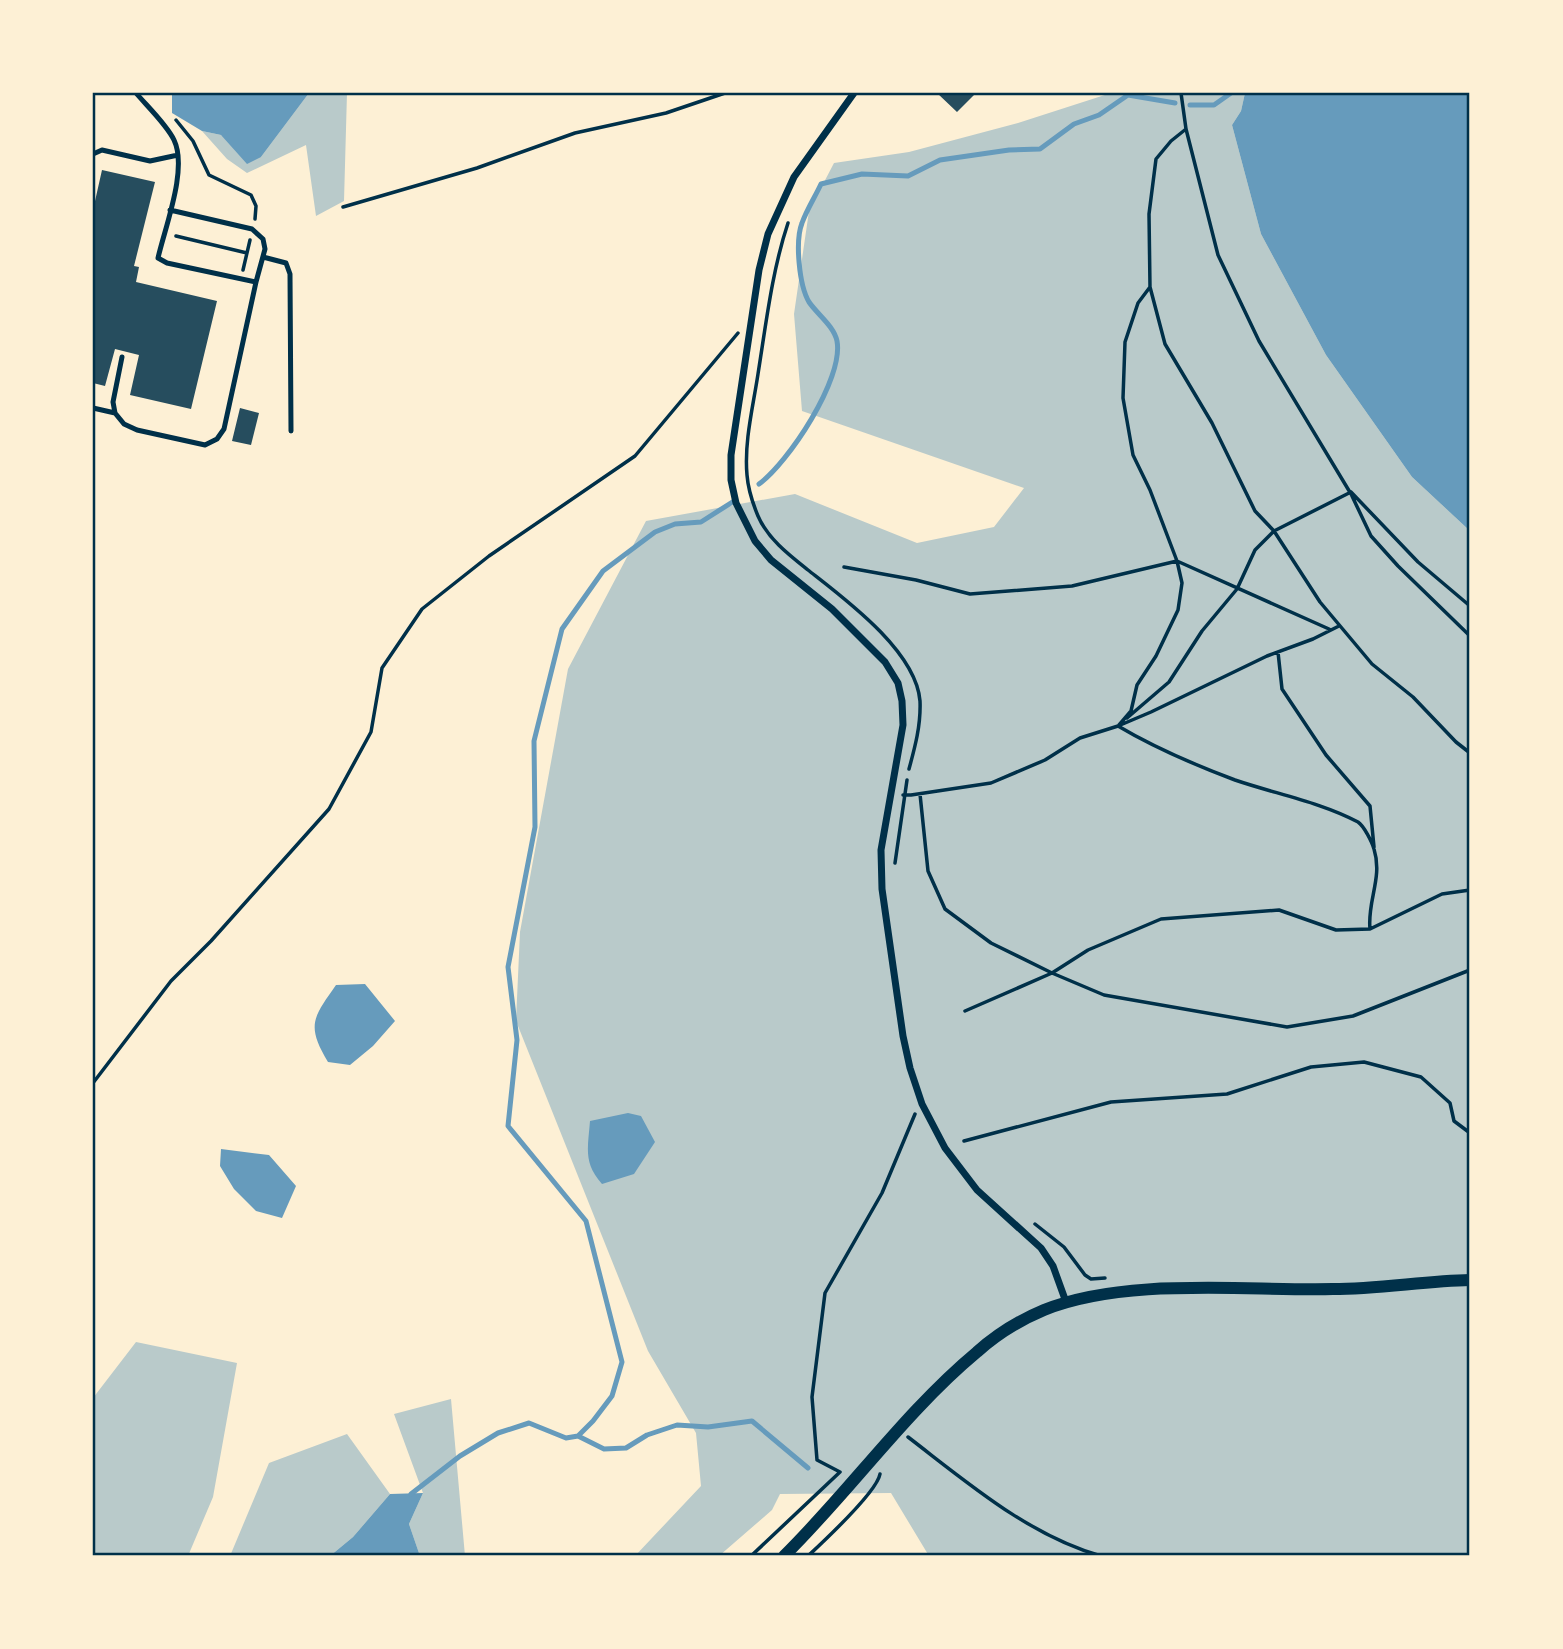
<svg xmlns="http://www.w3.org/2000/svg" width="1563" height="1649" font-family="'Varela Round',sans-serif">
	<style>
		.green { fill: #b9caca }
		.water { fill: #669bbc }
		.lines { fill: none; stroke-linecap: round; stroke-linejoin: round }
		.stream { stroke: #669bbc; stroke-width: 5 }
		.building { fill: #264d5e }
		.path { stroke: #003049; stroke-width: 3.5 }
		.service { stroke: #003049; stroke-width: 5 }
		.minor { stroke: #003049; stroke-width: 7 }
		.tertiary { stroke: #003049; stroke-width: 12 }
		.neatline { fill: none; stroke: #003049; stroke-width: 2.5 }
	</style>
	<rect width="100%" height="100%" fill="#fdf0d5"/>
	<path class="green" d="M309,93H347L344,201L316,216L306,145L247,173L227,159L202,131L221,135L261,157Z
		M1111,93H1245L1241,111L1232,125L1261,234L1326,355L1412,477L1470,531V1556H929L891,1493L780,1494L772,1510L719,1556H635L701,1486L696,1433L648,1351L516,1021L520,932L568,669L646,521L795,494L917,543L994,527L1024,488L802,411L794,314L809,211L834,163L909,152L1018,123Z
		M136,1342L237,1363L213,1497L188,1556H93V1398Z
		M451,1399L465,1556H420L409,1524L423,1493L394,1414Z
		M347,1434L390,1494L353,1537L330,1556H230L269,1463Z"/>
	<path class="water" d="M172,93H309L261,157L247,164L221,135L202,131L172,113Z
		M1245,93H1470V531L1412,477L1326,355L1261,234L1232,125L1241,111Z
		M365,984L395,1021L373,1046L350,1065L328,1062C306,1025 313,1018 336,985Z
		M628,1113L641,1116L655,1142L634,1174L602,1184C583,1163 588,1148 590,1121Z
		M221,1149L269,1155L296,1186L282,1218L256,1211L234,1189L220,1166Z
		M423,1493L409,1524L420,1556H330L353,1537L390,1494Z"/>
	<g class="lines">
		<path class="stream" d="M1190,105H1214L1231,93
			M759,484C788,463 844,379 837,341C834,326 817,314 809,302C799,285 795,241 802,223C807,209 815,197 821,184L862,174L908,176L940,160L1009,150L1040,149L1074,124L1099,115L1128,95L1175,103
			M578,1436L604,1449L626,1448L647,1435L677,1425L708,1427L752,1421L808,1468
			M411,1494L460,1456L498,1433L529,1423L566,1438L578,1436L593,1421L612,1396L622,1362L586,1221L508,1126L517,1040L508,967L535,827L534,741L562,629L603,571L655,532L675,524L701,522L734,501"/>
	</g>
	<path class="building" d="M937,93H976L957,112Z
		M102,170L155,182L134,266L139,267L136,282L217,301L191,409L130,395L139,355L115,349L105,386L93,383V210Z
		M240,408L259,413L251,445L232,441Z"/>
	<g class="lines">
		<path class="path" d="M1181,93L1186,129L1218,255L1259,341L1351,494V492L1418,562L1470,606
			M176,120L193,141L209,175L251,195L256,206L255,219
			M1186,129L1171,141L1156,159L1149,214L1150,287L1165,344L1212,423L1255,511L1274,531L1320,602L1372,664L1413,697L1456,742L1470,753
			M343,207L477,168L575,133L666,113L725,93
			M788,223C772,271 766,324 758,374C753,407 744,442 747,475C748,488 753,504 758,516C768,539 789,555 808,570C845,599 916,651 920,701C921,725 915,747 909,769
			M176,236L247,253
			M243,270L250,240
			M1352,496L1371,536L1398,566L1470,636
			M844,567L916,580L970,594L1072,586L1177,561L1329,629
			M1278,652L1282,689L1326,755L1370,806L1374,847
			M1127,718L1169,682L1202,631L1237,589L1255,550L1274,531L1351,492
			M1119,725L1131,711L1137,685L1156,656L1178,610L1182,583L1177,561L1150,490L1133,455L1123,398L1125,342L1138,303L1150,287
			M1118,726C1155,748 1195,765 1235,780C1276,794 1320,802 1358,822C1364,826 1372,842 1374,849C1383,878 1367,901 1370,929
			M920,794L928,871L945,909L991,943L1052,973L1104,995L1287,1027L1353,1016L1470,970
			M903,795H911L991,783L1045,760L1080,738L1118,726L1151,712L1267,656L1313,639L1339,626
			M895,863L907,780
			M965,1011L1052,973L1088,950L1161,919L1279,910L1336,930L1370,929L1442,894L1470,890
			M93,1083L171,981L211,941L329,809L371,732L382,668L422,609L489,556L635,456L738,333
			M964,1141L1111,1102L1227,1094L1311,1067L1364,1062L1421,1077L1450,1103L1454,1121L1470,1133
			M1035,1224L1064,1247L1085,1275L1091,1279L1105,1278
			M908,1437C968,1483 1028,1535 1101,1556
			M751,1556L840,1472L817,1460L812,1397L825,1293L882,1193L915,1114
			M808,1556C824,1541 877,1492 880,1474"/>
		<path class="service" d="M136,93C147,106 167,125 174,140C188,169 165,227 158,258L167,263L256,282
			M93,154L102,150L150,161L178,155
			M263,257L286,263L290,274L291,431
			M122,357L113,402L115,413L124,424L137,430L205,445L217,439L224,429L256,282L265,249L263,239L252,229L170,210
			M93,408L115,413"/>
		<path class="minor" d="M854,93L794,177L768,234L759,270L731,455V480L736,503L755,541L771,560L832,609L885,662L898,683L902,701L903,725L881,850L882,889L903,1036L910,1068L922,1104L945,1148L977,1190L1041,1248L1053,1266L1066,1302"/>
		<path class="tertiary" d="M784,1556C850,1491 905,1412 977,1352C996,1335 1020,1320 1044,1310C1126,1277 1244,1291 1333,1289C1379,1289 1424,1281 1470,1280"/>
	</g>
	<rect width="1563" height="1649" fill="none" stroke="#fdf0d5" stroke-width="189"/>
	<rect x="94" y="94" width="1374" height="1460" class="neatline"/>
</svg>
